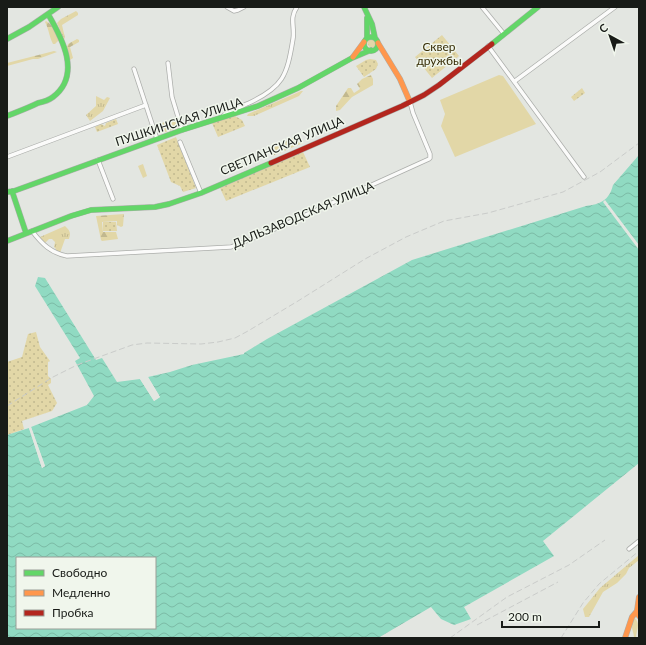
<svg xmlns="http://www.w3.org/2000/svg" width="646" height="645" font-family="Lato,sans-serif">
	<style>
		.grass { fill: url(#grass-tufts) }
		.forest { fill: url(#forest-firs) }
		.park { fill: url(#park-dots) }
		.pitch { fill: #e2d7a7 }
		.water { fill: url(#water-waves); fill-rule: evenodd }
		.pier { fill: #e3e6e1 }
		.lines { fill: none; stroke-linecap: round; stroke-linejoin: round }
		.street-casing { stroke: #acaeab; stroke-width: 5 }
		.fast-casing { stroke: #acaeab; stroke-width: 6 }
		.slow-casing { stroke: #acaeab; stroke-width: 6 }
		.jam-casing { stroke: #acaeab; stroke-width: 6 }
		.street { stroke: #fbfbfa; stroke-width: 3.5 }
		.fast { stroke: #63d668; stroke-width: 5 }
		.slow { stroke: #ff974d; stroke-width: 5 }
		.jam { stroke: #b3261e; stroke-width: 5 }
		.rail { stroke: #caccca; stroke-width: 1; stroke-dasharray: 6 3; stroke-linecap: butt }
		.labels { text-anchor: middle; stroke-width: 3; stroke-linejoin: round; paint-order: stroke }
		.park-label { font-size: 12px; fill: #372d06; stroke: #f0f6ec }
		.street-label { font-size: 12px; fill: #181b17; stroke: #f0f6ec }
	</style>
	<defs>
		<pattern id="grass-tufts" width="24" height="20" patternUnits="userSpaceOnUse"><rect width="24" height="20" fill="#e2d7a7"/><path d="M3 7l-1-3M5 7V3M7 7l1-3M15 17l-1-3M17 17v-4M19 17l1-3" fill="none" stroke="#c1b88f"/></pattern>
		<pattern id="forest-firs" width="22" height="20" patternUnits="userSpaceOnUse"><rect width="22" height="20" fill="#e2d7a7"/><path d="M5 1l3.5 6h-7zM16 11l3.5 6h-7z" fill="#c1b88f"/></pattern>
		<pattern id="park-dots" width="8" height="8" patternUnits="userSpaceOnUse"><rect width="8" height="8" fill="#e2d7a7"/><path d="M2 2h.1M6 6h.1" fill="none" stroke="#c1b88f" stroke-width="1.8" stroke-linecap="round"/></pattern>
		<pattern id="water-waves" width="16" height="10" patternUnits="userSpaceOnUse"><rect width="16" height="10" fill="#90dac2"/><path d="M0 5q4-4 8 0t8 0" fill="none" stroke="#7bbaa6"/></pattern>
	</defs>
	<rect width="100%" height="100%" fill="#e3e6e1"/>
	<path class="grass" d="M76,11L78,13V15L62,25L65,38L64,39L57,23L61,19Z
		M367.5 43a4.5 4.5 0 1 1 9 0a4.5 4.5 0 1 1-9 0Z
		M301,91H303L299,96L254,116H247L248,114Z
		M96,96L104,100L107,97L110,98L103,111L90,121L86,115L96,106Z
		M65,226C70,231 71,232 69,239H65L60,253L55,251L56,249L54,247L55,242L52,239H49L45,243L40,239V237Z
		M639,555V560L629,568L626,574L617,583L603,592L589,617H585L583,609L600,588Z
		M635,618C641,625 636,630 636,638H634C634,630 628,626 635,618Z"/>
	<path class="forest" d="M46,21C52,24 58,33 59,40L55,44H53C49,37 49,29 45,22Z
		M77,39L79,40V42L70,47L73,58L70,60L67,47L68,44Z
		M54,51L57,52L38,59H33L7,66V63Z
		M371,75L373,79V85L352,97L340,110L336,111V106L348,88H351L354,93L360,89L357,84L362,79Z
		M124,214L123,226L121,227L117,225V221L102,222L103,232H116L118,239L102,241L101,240L96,216Z"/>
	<path class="park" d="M442,35L459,56L432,78L415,57Z
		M370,59L376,60L378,64L376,69L364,77L356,66L366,60Z
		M582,88L585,93L574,101L571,97Z
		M235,116L242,120L245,126L218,137L212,123Z
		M175,118L178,128L159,134L157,127L164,122Z
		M116,119L118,124L97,132L95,127L101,124L105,126L106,123Z
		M297,136L301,137L303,143L272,156L270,151L273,147Z
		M176,137L196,188L183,192L180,186L171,182L157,145Z
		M303,152L310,167L226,201L220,188Z
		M103,222H116L117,231H103Z
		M36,332L40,347L50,361L48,362V376L51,379V383L48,385L57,403L52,411L22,421L24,429L7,435V362L22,357L28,334Z"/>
	<path class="pitch" d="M499,75L503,76L536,124L455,157L441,126L445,114L440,100Z
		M143,164L147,176L143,178L138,166Z"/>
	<path class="water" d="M639,155V463L543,541L554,556L464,607L471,619L454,625L441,619L431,607L378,638H7V435L29,428L42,468L45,466L31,427L87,405L94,396L75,361L80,358L35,286L38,277L45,278L96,360L102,358L117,382L140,379L154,401L160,397L148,377L170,372L192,365L244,354V353L267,339L412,260L586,206C600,204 609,201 613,185ZM17,558H155V628H17Z"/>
	<path class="pier" d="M605,200L639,245V250L603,202Z
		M148,377L160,397L154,401L140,379L142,378L154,399L158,397L147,378Z
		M31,427L45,466L42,468L29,428Z"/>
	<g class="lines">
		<defs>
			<path id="street" d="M227,7L234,11L238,10
				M482,7L504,34
				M238,10L244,7
				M488,46L584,177
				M168,63L172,97L182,130
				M134,69L157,139
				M515,81L615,7
				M224,115C232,110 240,107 249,103C283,87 287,76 293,39C295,27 289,18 297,7
				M180,142L201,193
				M7,157L146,105
				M98,160L113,199
				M32,231C42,244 51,253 67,256L231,247L268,232L429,159L430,158V154L413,113L410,102
				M629,549L639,541"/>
			<path id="fast" d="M364,7L372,24L375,38
				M367,18V38
				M364 44a7 7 0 1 1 14 0a7 7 0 1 1-14 0Z
				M7,39L29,27L58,7
				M492,44L538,7
				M7,116C17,112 28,108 38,103C43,102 49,100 53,97C82,75 62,38 48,14
				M12,191L26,233
				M7,192L14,191L182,130L258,106L298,88L352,58L371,50
				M7,241L71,216L91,210L155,207L169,204L201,193L271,163"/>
			<path id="slow" d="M378,43L400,79L410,102
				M353,57L364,42
				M639,597L637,611L639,616
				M625,638L632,617L637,611"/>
			<path id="jam" d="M271,163L402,106L424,95L439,85L492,44"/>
		</defs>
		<use href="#street" class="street-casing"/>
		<use href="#fast" class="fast-casing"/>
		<use href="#slow" class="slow-casing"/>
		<use href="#jam" class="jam-casing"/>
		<use href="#street" class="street"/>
		<use href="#fast" class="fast"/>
		<use href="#slow" class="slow"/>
		<use href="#jam" class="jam"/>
		<path class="rail" d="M7,406L53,377L77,365L132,345L147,343L201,344L218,342L235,338L248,331L298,301L365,259L406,237L444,221L488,213L563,192L600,172L639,143
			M477,625L558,582
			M450,638L507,597L569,565L605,540
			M561,638L583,603L599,584L639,551"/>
	</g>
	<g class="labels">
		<g class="park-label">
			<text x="439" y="51">Сквер<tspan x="439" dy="14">дружбы</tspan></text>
		</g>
		<g class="street-label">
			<text transform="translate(179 122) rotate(-18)" y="4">ПУШКИНСКАЯ УЛИЦА</text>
			<text transform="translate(282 146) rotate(-23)" y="4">СВЕТЛАНСКАЯ УЛИЦА</text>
			<text transform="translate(303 215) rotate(-23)" y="4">ДАЛЬЗАВОДСКАЯ УЛИЦА</text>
		</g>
	</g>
	<rect width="646" height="645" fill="none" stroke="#181b17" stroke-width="16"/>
	<rect x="16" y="557" width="140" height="72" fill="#f0f6ec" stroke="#9a9e97"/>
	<rect x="24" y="570" width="20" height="6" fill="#63d668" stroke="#9a9e97"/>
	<text x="52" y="577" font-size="12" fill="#181b17">Свободно</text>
	<rect x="24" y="590" width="20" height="6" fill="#ff974d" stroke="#9a9e97"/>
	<text x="52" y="597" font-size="12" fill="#181b17">Медленно</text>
	<rect x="24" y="610" width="20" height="6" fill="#b3261e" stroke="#9a9e97"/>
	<text x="52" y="617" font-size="12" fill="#181b17">Пробка</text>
	<g transform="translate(610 36) rotate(320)" stroke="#f0f6ec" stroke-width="3" paint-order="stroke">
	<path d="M0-3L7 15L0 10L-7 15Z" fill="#181b17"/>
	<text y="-6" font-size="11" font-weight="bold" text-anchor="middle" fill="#181b17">С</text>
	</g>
	<path d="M502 621v6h97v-6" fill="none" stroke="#181b17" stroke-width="2"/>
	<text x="508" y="621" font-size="12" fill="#181b17" stroke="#f0f6ec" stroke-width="3" paint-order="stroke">200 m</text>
</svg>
